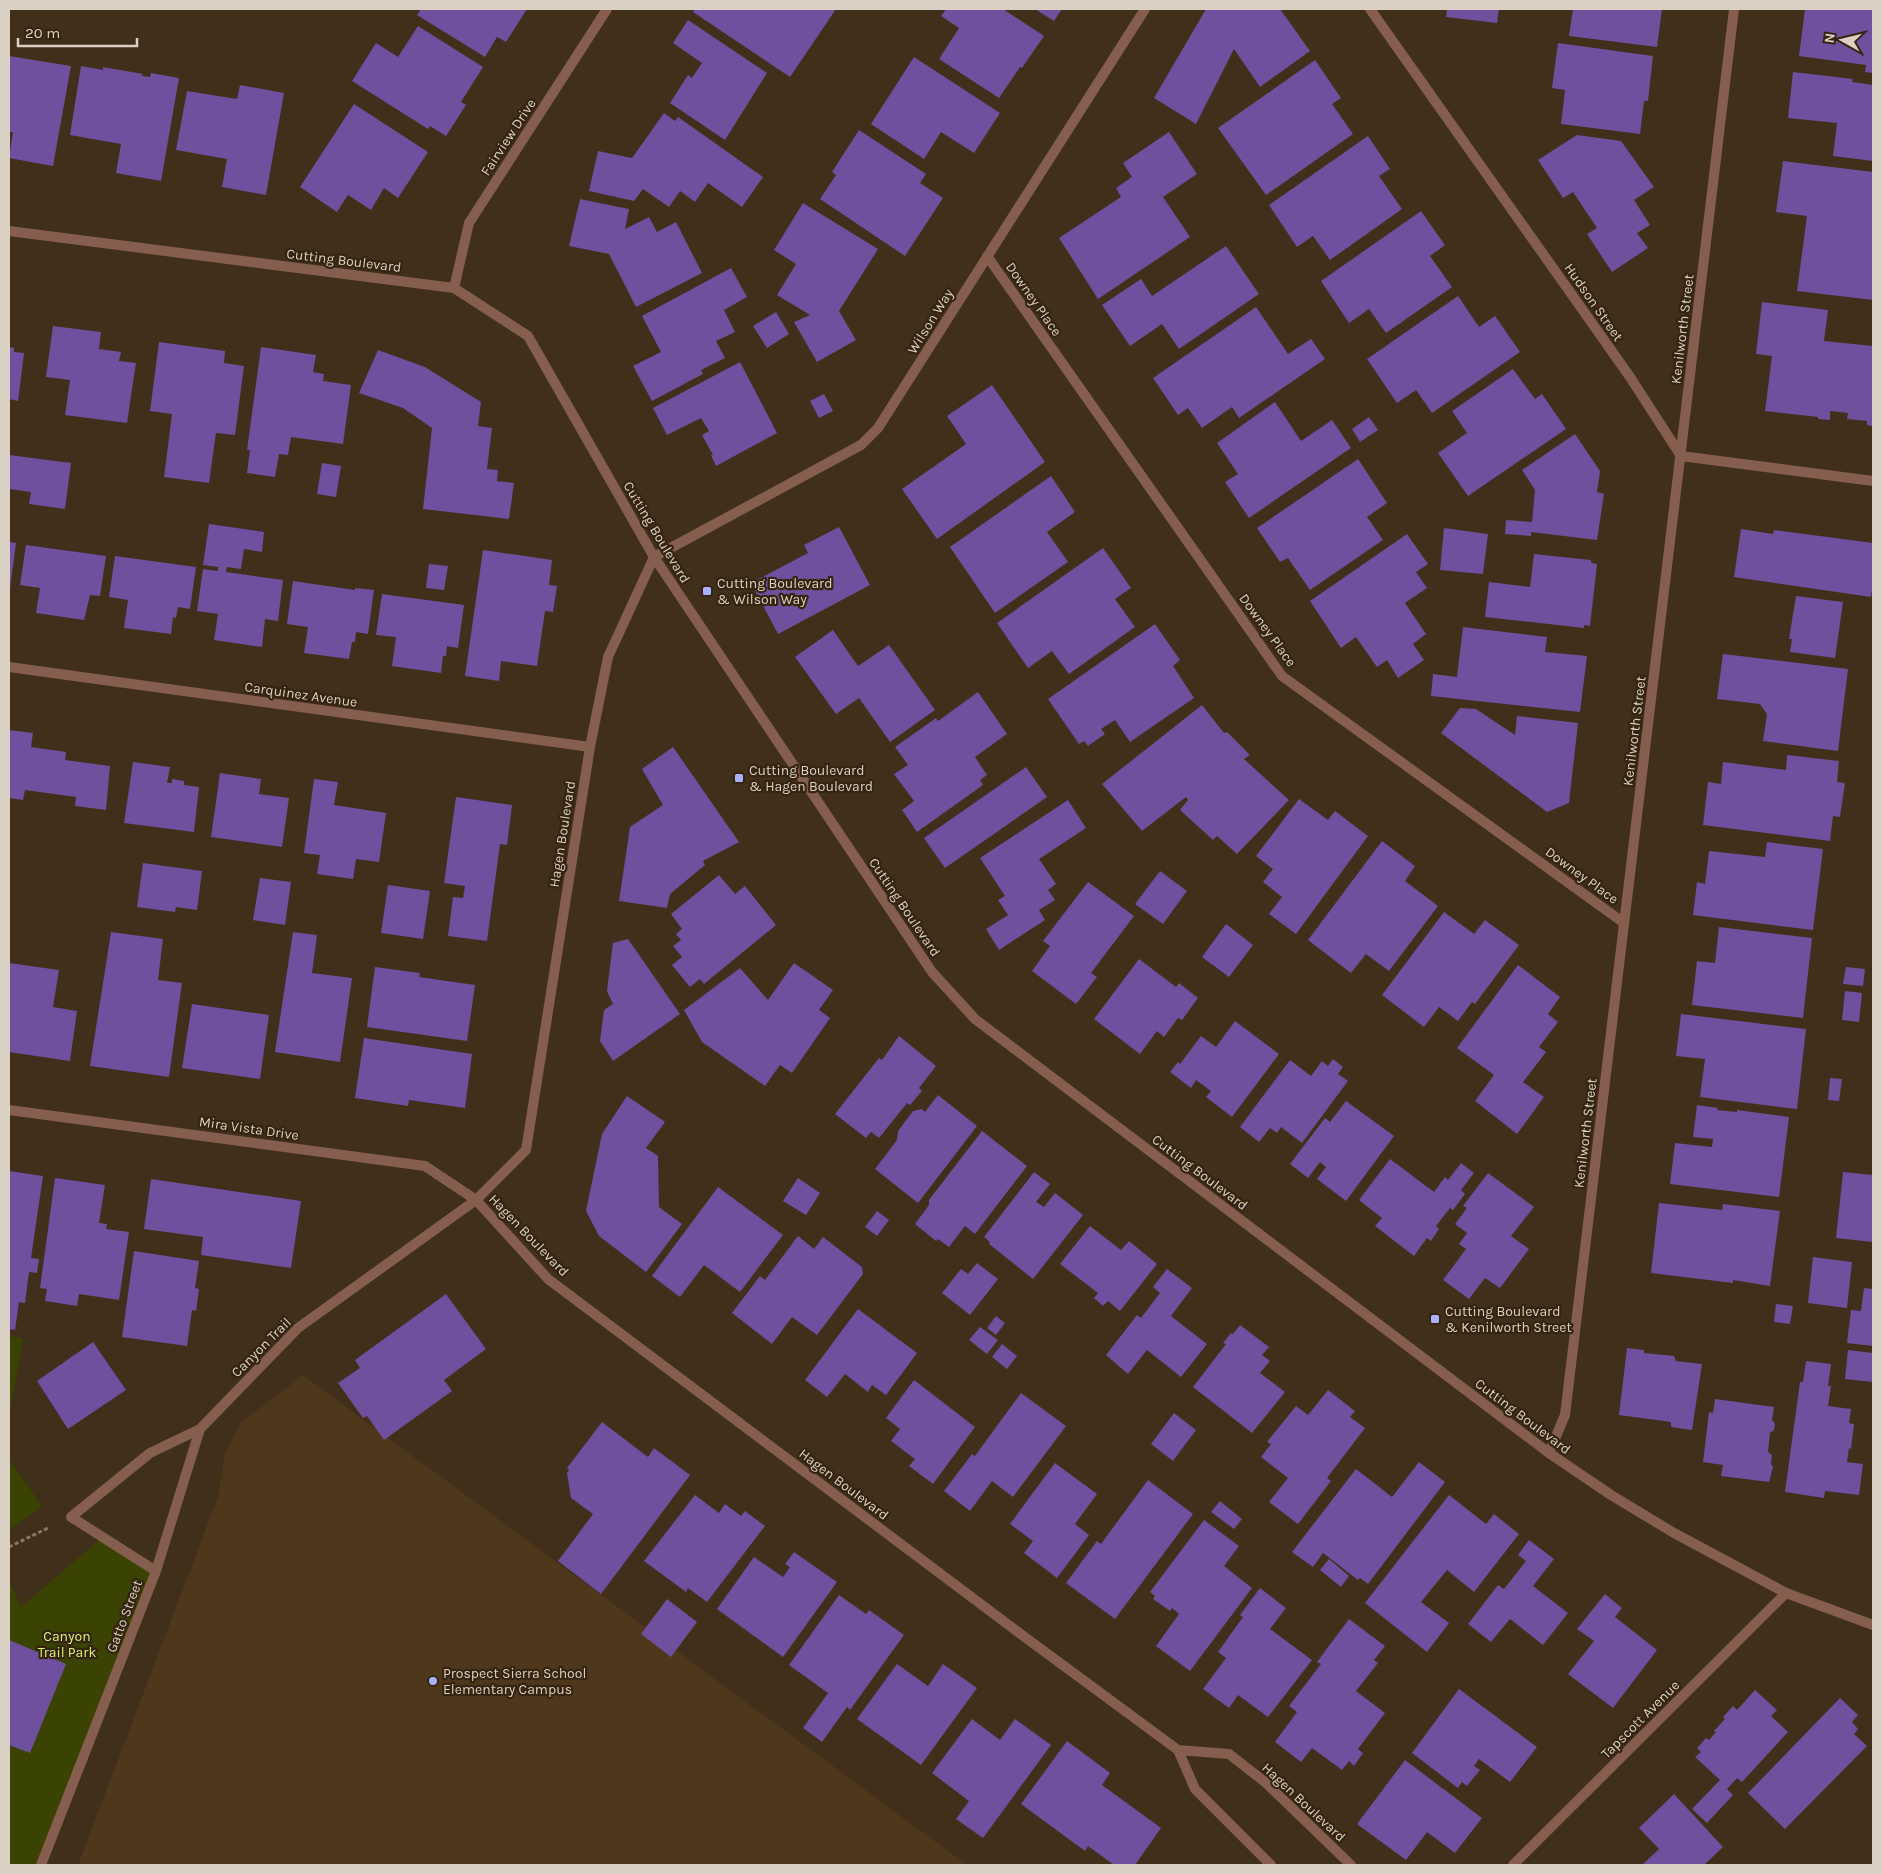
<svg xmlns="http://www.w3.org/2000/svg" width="1882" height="1874" font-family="Karla,sans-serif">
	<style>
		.built { fill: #4d381c }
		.green { fill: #3a4301 }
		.building { fill: #6e509e }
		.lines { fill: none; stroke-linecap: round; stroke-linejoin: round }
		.path { stroke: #877867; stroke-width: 3; stroke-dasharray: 4 2.5; stroke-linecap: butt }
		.minor { stroke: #855e50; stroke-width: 10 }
		.tertiary { stroke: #855e50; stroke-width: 10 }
		.poi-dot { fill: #a7b1fc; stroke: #352510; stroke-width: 2 }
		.labels { text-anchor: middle; stroke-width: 4.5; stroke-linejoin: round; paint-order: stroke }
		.street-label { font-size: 14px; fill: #dbd0c4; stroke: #352510 }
		.poi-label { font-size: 14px; fill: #dbd0c4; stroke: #352510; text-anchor: start }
		.park-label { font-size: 14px; fill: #dcf272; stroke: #352510 }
	</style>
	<rect width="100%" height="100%" fill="#402f1a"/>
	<path class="built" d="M303,1375L967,1865H78L218,1497L225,1454L240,1423Z"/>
	<path class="green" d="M9,1336L23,1339L9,1416Z
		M9,1459L42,1506L9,1530Z
		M103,1537L156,1571L43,1865H9V1581L21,1607Z"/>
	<path class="building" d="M421,9H527L506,42L497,37L485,57L417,15Z
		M695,9H836L790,77L693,12Z
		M946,9H1003L1044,36L1022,68L1020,67L999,98L939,59L959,28L941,16Z
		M1035,9H1062L1054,21Z
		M1206,9H1280L1310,51L1260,87L1234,49L1196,124L1154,98Z
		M1447,9H1499L1497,23L1446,17Z
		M1573,9H1662L1657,47L1569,36Z
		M1805,9H1873V73L1865,72L1866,65L1799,56Z
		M688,20L767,73L725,140L670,103L688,75L692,78L702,63L673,43Z
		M418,26L483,67L461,102L466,105L446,136L430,126L428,129L352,81L376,43L398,57Z
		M1558,43L1653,56L1648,101H1644L1640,134L1561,124L1565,90L1552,88Z
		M9,56L71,66L53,166L9,158L13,132H9Z
		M914,57L1000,113L974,153L941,132L924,159L871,124Z
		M1315,60L1341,98L1332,104L1353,134L1266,195L1218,128Z
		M81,66L103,70V67L143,74L142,76L150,77L151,73L179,78L161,181L116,173L121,144L70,135Z
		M1793,72L1853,79L1852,82L1873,85V161L1833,156L1837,123L1788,118Z
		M240,85L284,93L266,195L222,187L227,159L176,150L187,91L237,99Z
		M354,104L428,152L398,198L384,188L371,210L348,195L337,212L300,187Z
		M664,113L675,121L678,117L763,177L742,207L708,183L695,202L680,191L669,207L643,189L634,201L589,191L598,151L632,158Z
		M859,130L926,174L920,183L943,198L905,256L820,199L836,175L832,172Z
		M1169,132L1197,174L1163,197L1190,237L1098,299L1059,238L1121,197L1116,188L1132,177L1123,163Z
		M1577,135L1621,141L1654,187L1634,200L1650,225L1637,233L1648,248L1612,272L1587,234L1597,228L1573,192L1563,198L1538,160Z
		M1368,136L1390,169L1379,176L1402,209L1330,260L1313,236L1297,247L1269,205Z
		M1783,161L1873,172V300L1797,291L1807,216L1776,212Z
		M580,199L629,209L625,229L649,217L657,232L676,222L702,273L636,307L609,254L569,246Z
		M803,203L878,249L839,311L856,340L817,362L794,322L810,315L777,295L796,264L774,250Z
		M1421,211L1445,245L1430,256L1452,287L1386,333L1369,309L1349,323L1321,281Z
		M1226,246L1259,294L1179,349L1162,324L1130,346L1102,305L1141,279L1152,296Z
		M731,268L747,297L724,310L735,332L716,341L725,358L701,370L703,374L652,401L633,366L661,352L642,316Z
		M1458,296L1479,327L1495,316L1520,352L1432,413L1416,390L1397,403L1367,359Z
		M1762,302L1828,310L1824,341L1873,346V426L1867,425V421L1847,419L1848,413L1830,411V420L1818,419V417L1765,411L1772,356L1756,354Z
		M1256,307L1288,354L1311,339L1325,359L1239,418L1232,407L1202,428L1188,408L1178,415L1153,378Z
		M776,312L789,334L767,348L753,326Z
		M53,326L101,332L99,349L121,352L119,361L136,363L127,423L65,415L70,380L46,377Z
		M159,342L225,351L224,363L244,366L235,435L216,433L209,483L164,477L172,414L150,411Z
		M9,347L14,348V352L24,353L18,401L9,399Z
		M261,347L316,355L313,372L324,374L323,381L351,385L343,444L291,437L288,455L279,454L275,477L247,473L250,450H247Z
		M378,350L425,367L481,402L478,426L492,428L487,469L498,470L497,481L514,483L509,519L423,509L432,428L403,408L359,393Z
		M740,362L777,433L716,466L711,455H713L702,435L709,431L701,418L667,435L653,408Z
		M1513,369L1535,399L1542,394L1566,429L1468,496L1438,453L1467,433L1452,411Z
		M992,385L1045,462L937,539L902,489L966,444L947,416Z
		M824,394L833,411L819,418L810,401Z
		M1275,402L1301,441L1332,420L1351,448L1249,518L1225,482L1238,474L1217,443Z
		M1369,417L1378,430L1360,442L1352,429Z
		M1575,434L1600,471L1597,492L1604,494L1597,540L1531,532V536L1505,534L1506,520L1532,522L1535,490L1522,470Z
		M9,455L71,463L65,509L29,504L31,492L9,489Z
		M1358,459L1387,503L1367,517L1383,540L1310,590L1288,558L1280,562L1257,528Z
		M322,463L341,466L336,497L317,494Z
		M1051,476L1075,512L1047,532L1068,562L995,613L950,547Z
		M209,524L264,532L262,552L244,549L241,569L227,567L226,572L283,580L278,621L265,619L262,647L214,640L218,614L197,611L203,569L218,571V567L203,565Z
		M839,527L870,585L778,634L751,583L808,553L804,545Z
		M1444,528L1488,534L1483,574L1440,570Z
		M1741,529L1773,534L1774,530L1873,543V582L1871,597L1734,577Z
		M1407,534L1428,564L1416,572L1427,588L1405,603L1426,634L1413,644L1424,660L1398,678L1387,660L1377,667L1356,637L1341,648L1310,601Z
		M9,542L16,543L10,588H9Z
		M26,545L106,556L100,596L90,595L84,620L36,613L40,588L20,585Z
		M1103,548L1131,588L1115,599L1135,627L1069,674L1052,651L1028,668L997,623Z
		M483,550L552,560L549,585L557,586L553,612L545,611L537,666L501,661L499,681L465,676Z
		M1534,554L1591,560V563L1597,564L1590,626L1584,625V628L1485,617L1489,582L1530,587Z
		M115,556L196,567L190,609L178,607L176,618L173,617L171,634L124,628L128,600L109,597Z
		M429,564L448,566L444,590L426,588Z
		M293,581L355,590V588L374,590L368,634L356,632L355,642H352L349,659L304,653L308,627L287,624Z
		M382,594L464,605L458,648L447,646L446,656H443L441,673L392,666L396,637L376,635Z
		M1796,596L1843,602L1835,658L1790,652L1792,639H1789Z
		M1155,624L1180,660L1173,666L1194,698L1130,742L1115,720L1101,729L1105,734L1088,746L1084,741L1079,744L1048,699Z
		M1463,627L1547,637L1545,652L1587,656L1580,712L1431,696L1433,674L1457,677Z
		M833,630L858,666L889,645L935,710L890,742L859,698L836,714L795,657Z
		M1723,654L1848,669L1838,751L1763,741L1767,714L1760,704L1717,699Z
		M978,692L1007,734L975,757L987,775L980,780L983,785L917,832L902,810L914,801L894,774L908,765L895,747L936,718L938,721Z
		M1202,705L1224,733L1227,732L1250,755L1244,759L1289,800L1237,854L1217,836L1213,840L1180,810L1188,800L1186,797L1142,831L1102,784Z
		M1460,708L1476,709L1515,735L1517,716L1578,723L1569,803L1547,812L1441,733Z
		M9,730L33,733L31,747L66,752L65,760L110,766L106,810L75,806L76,797L25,790L23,800L9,798Z
		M673,747L739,842L703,861L705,865L670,894L667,908L619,901L630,827L663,805L642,769Z
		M1787,755L1839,761L1837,782L1845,783L1840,817L1833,816L1830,841L1703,825L1708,782L1721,784L1723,762L1786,770Z
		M133,762L170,767L167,783H172V779L184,781V785L199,787L194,832L124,823Z
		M1026,767L1047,797L945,868L924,838Z
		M220,773L261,779L259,794L289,798L282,847L211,837Z
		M314,779L338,782L334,805L386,813L379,862L356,859L353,879L317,874L320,855L304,853Z
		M456,797L512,805L507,845L500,844L487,941L448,936L453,897L463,898L465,886L444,883Z
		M1299,799L1328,820L1335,811L1368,836L1296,934L1269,914L1282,897L1263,882L1273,869L1256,856Z
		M1068,800L1086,828L1039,859L1056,884L1048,890L1055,900L1039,910L1045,920L999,950L986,929L1008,915L998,900L1005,896L980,858Z
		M1382,841L1415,866L1405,881L1438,906L1389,971L1366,954L1351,973L1308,940Z
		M1767,842L1823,849L1813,930L1693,915L1697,882L1705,884L1709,851L1765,857Z
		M143,863L202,871L197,910L176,907L175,912L137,907Z
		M1160,871L1187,891L1163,924L1135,904Z
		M719,875L735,894L745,886L776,925L704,984L700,979L690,987L672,965L682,957L673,946L681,940L676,934L682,929L671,914Z
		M260,878L291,882L285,925L253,920Z
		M1088,882L1134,916L1091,973L1097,977L1076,1004L1032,971L1050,946L1043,941Z
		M388,885L430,891L423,939L381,933Z
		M1444,912L1474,934L1485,920L1519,945L1475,1004L1472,1002L1458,1021L1439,1007L1424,1027L1382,995Z
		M1226,924L1253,945L1229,977L1202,957Z
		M1719,927L1812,938L1803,1018L1692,1005L1697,961L1715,963Z
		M111,932L163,939L158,980L182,983L169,1077L90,1066Z
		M293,932L317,935L312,973L352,978L340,1062L275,1052Z
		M628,939L680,1014L613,1061L600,1041L604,1010L613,1004L607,991L613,943Z
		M1139,959L1176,987L1179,983L1198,998L1182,1020L1178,1018L1164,1037L1157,1031L1140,1054L1094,1019Z
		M9,963L59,970L53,1007L77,1011L70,1061L9,1052Z
		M794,963L833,990L819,1010L830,1018L792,1073L780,1065L765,1086L702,1042L684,1010L740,968L768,1000Z
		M1518,965L1560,997L1548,1014L1558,1022L1539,1047L1546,1052L1523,1082L1544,1097L1517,1134L1475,1101L1494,1075L1457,1048Z
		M375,967L420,973L419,977L475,985L467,1041L367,1027Z
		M1846,967L1865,969L1863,986L1843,984Z
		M1845,991L1862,993L1859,1022L1842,1020Z
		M192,1004L269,1015L260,1079L182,1068Z
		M1681,1014L1806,1029L1797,1109L1700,1097L1705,1059L1676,1056Z
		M1235,1021L1279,1054L1232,1117L1206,1097L1211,1091L1196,1080L1191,1088L1170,1072L1178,1062L1180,1064L1201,1036L1216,1047Z
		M899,1036L936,1066L919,1088L922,1091L910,1105L907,1103L879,1138L871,1132L866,1138L835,1114L879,1058L882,1060Z
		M364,1038L472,1054L465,1108L409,1100L408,1106L355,1098Z
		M1333,1059L1343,1067L1338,1074L1348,1081L1302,1143L1281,1127L1277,1133L1270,1128L1259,1142L1240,1127L1290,1060L1311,1076L1322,1061L1328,1066Z
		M1830,1078L1842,1079L1839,1101L1828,1100Z
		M938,1095L977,1126L918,1203L875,1169L897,1140L898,1131L913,1111L922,1109L925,1112Z
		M627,1096L665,1122L646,1148L658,1156L659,1207L682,1224L646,1272L599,1236L586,1211L602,1134Z
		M1346,1101L1394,1136L1346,1201L1317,1179L1326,1167L1320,1162L1308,1178L1290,1164L1325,1118L1330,1122Z
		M1697,1105L1718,1108L1717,1110L1737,1112V1110L1789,1117L1779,1197L1670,1184L1675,1143L1712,1147L1713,1139L1693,1137Z
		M982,1131L1027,1166L975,1234L965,1226L949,1247L938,1239L936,1241L915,1224L929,1205V1200Z
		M1390,1159L1434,1192L1445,1177L1448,1180L1461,1163L1474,1173L1461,1190L1465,1194L1453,1210L1450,1208L1436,1226L1439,1229L1431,1241L1427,1238L1414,1256L1375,1226L1382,1218L1359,1200Z
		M9,1171L43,1176L31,1258L39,1259L37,1273L29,1272L25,1303L19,1302L15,1330L9,1329Z
		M1034,1172L1050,1184L1036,1202L1044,1207L1055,1193L1083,1215L1033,1279L989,1244L990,1242L984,1237Z
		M1843,1172L1873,1175V1242L1836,1238Z
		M1488,1173L1534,1207L1511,1236L1529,1249L1500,1288L1485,1278L1469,1299L1443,1280L1466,1249L1459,1244L1467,1233L1455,1224L1467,1208L1463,1206Z
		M55,1178L105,1185L99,1223L107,1224L106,1229L129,1232L119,1300L79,1294L77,1306L45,1301L47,1289L40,1288Z
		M798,1178L820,1193L806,1215L783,1201Z
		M151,1179L301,1201L291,1268L201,1255L203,1237L144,1229Z
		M718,1187L783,1235L740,1292L704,1265L680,1297L652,1276Z
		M1659,1203L1722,1210L1723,1204L1780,1211L1770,1286L1733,1280V1283L1651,1273Z
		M877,1211L889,1220L877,1236L865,1227Z
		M1090,1226L1121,1250L1129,1241L1157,1264L1120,1311L1108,1301L1103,1306L1094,1298L1098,1293L1060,1264Z
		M798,1236L814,1249L823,1237L862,1267L863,1274L817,1335L792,1317L772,1344L732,1313L760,1276L765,1280Z
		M134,1251L199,1261L195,1288L199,1289L196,1311L192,1310L187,1346L122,1337Z
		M1813,1257L1852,1262L1847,1308L1808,1303Z
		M977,1263L998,1279L970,1315L942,1293L961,1269L968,1274Z
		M1167,1269L1192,1288L1171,1316L1207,1344L1181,1377L1147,1350L1128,1374L1106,1355L1137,1315L1141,1318L1160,1293L1153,1287Z
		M1864,1288L1873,1289V1346L1847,1343L1851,1310L1861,1311Z
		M446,1294L486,1349L444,1380L452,1391L384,1440L367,1416L363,1418L338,1383L360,1368L355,1360Z
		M1776,1304L1793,1306L1790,1324L1774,1322Z
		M858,1309L917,1353L886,1395L872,1385L868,1392L845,1374L827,1397L805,1380Z
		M996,1316L1005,1323L996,1335L987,1328Z
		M1240,1325L1269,1347L1262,1355L1270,1361L1260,1373L1285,1392L1252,1433L1193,1387L1226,1344L1223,1343L1231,1333L1233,1334Z
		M980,1327L998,1340L987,1354L969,1340Z
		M93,1342L126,1390L68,1429L37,1381Z
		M1002,1344L1017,1356L1007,1369L992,1357Z
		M1627,1348L1644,1350V1353L1674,1356L1676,1361L1702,1364L1692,1430L1671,1427V1422L1619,1415Z
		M1848,1350L1873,1353V1382L1845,1379Z
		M1806,1361L1831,1364L1828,1386H1831L1828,1406L1851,1409L1849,1423L1854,1424L1851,1449L1849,1448L1847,1462L1863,1464L1859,1495L1825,1491L1824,1498L1785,1492L1800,1382H1803Z
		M914,1380L975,1427L933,1484L909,1466L915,1459L891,1441L900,1429L886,1418Z
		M1328,1390L1355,1411L1350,1417L1365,1428L1327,1478L1331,1481L1298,1524L1269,1502L1288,1478L1261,1457L1271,1444L1267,1442L1296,1406L1308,1415Z
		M1021,1393L1066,1426L1013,1497L992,1481L970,1511L944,1491L972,1454L975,1456Z
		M1715,1399L1774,1407L1772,1420L1775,1424L1774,1430L1770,1433L1768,1452L1772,1455L1771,1464L1773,1467L1769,1482L1721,1476L1723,1465L1703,1462L1709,1412L1713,1413Z
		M1174,1413L1196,1430L1173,1461L1151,1444Z
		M602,1422L648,1457L654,1448L690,1475L601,1594L558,1561L593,1514L571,1498L567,1473L569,1470L567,1468Z
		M1419,1462L1445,1482L1368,1584L1360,1578L1358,1580L1323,1553L1313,1567L1292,1552L1356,1469L1392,1497Z
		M1055,1463L1097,1494L1075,1524L1089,1535L1057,1578L1024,1553L1033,1541L1010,1524Z
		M1148,1480L1193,1514L1115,1619L1066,1583L1097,1541L1101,1544Z
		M695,1495L719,1513L725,1504L741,1516L745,1511L765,1526L707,1602L688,1588L686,1592L644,1561Z
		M1449,1495L1486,1524L1494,1514L1519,1534L1474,1592L1447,1570L1421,1602L1449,1623L1427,1652L1365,1603Z
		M1220,1501L1242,1519L1234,1529L1211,1512Z
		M1204,1520L1239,1546L1224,1566L1252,1588L1190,1671L1156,1646L1179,1614L1172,1608L1170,1611L1153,1599L1155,1596L1150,1592Z
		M1529,1540L1554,1559L1533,1586L1568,1613L1543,1645L1510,1619L1491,1642L1468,1624L1498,1585L1504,1589L1526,1561L1518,1555Z
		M794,1552L837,1582L783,1657L717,1609L754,1557L783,1577L790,1567L785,1564Z
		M1329,1559L1349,1576L1341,1587L1320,1570Z
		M1260,1588L1286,1608L1270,1629L1312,1660L1268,1717L1238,1695L1229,1708L1203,1689L1226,1658L1218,1652L1243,1617L1240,1615Z
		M1605,1594L1622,1608L1615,1617L1657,1650L1613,1708L1568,1674L1594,1641L1577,1629Z
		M839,1595L866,1614L869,1610L904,1635L850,1710L847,1707L822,1742L803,1728L828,1693L789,1665Z
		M667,1599L697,1622L671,1657L641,1634Z
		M1349,1619L1385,1646L1374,1660L1378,1663L1356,1691L1385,1713L1358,1749L1363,1753L1354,1766L1349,1761L1342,1770L1312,1748L1301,1762L1275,1742L1297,1712L1289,1706L1321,1664L1317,1662Z
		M9,1640L66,1664L30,1753L9,1745Z
		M897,1664L928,1686L943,1664L977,1688L921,1765L857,1719Z
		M1459,1689L1537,1747L1510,1782L1479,1759L1474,1766L1480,1770L1467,1786L1462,1782L1458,1788L1412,1753Z
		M1755,1690L1777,1710L1771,1716L1788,1732L1742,1782L1737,1778L1727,1789L1733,1795L1707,1823L1692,1809L1720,1780L1695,1757L1701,1752L1697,1748L1706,1738L1709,1740L1716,1732L1714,1731L1725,1719L1723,1717L1733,1706L1737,1710Z
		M1840,1698L1858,1715L1852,1722L1858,1729L1854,1734L1867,1746L1785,1829L1748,1793Z
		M972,1719L1000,1740L1015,1719L1051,1745L983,1838L956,1819L969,1801L932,1773Z
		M1067,1741L1110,1773L1102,1785L1161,1828L1135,1865H1114L1088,1846L1085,1851L1021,1804Z
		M1405,1760L1482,1818L1455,1853L1427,1832L1406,1860L1357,1824Z
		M1674,1794L1723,1847L1704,1865H1642L1659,1849L1639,1828Z"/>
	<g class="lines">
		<path class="path" d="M9,1547L48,1528"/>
		<path class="minor" d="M1145,9L878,428L861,445L654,557L608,657L590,747L526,1150L476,1200L548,1279L1022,1635L1178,1750L1195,1789L1271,1865
			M1370,9L1630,377L1681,456L1873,481
			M987,256L1282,676L1624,923
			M454,288L469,223L607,9
			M9,667L590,747
			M9,1110L425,1166L476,1200L298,1328L200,1429L150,1453L71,1517L156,1571
			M1549,1453L1565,1415L1734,9
			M1178,1750L1229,1754L1265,1782L1351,1865
			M41,1865L156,1571L200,1429
			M1513,1865L1786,1593"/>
		<path class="tertiary" d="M9,231L454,288L528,336L654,557L932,972L975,1019L1549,1453L1611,1495L1674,1533L1786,1593L1873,1625"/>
	</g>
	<g class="poi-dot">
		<rect x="702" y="586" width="10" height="10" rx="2.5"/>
		<rect x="734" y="773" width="10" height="10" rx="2.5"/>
		<rect x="1430" y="1314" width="10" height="10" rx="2.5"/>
		<circle cx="433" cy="1681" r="5"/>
	</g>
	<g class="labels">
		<g class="street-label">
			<text transform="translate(508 137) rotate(-57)" y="5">Fairview Drive</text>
			<text transform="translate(344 260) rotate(7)" y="5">Cutting Boulevard</text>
			<text transform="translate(1034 299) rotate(55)" y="5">Downey Place</text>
			<text transform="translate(1594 302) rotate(55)" y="5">Hudson Street</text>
			<text transform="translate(930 321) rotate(-58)" y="5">Wilson Way</text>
			<text transform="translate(1682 329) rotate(-83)" y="5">Kenilworth Street</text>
			<text transform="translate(657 532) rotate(59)" y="5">Cutting Boulevard</text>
			<text transform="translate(1268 630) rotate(54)" y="5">Downey Place</text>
			<text transform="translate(301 694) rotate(8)" y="5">Carquinez Avenue</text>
			<text transform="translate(1634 731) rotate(-83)" y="5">Kenilworth Street</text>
			<text transform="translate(562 834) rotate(-81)" y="5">Hagen Boulevard</text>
			<text transform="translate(1582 875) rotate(36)" y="5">Downey Place</text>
			<text transform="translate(905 907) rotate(56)" y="5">Cutting Boulevard</text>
			<text transform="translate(249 1128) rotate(8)" y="5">Mira Vista Drive</text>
			<text transform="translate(1585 1133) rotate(-83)" y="5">Kenilworth Street</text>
			<text transform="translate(1200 1172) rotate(37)" y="5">Cutting Boulevard</text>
			<text transform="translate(529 1235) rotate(46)" y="5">Hagen Boulevard</text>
			<text transform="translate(261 1347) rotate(-45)" y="5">Canyon Trail</text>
			<text transform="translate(1523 1416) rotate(37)" y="5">Cutting Boulevard</text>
			<text transform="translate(844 1484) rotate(37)" y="5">Hagen Boulevard</text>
			<text transform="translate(124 1616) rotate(-69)" y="5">Gatto Street</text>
			<text transform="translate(1640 1719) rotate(-45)" y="5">Tapscott Avenue</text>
			<text transform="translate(1304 1802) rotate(43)" y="5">Hagen Boulevard</text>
		</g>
		<g class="poi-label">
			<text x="717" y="588">Cutting Boulevard<tspan x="717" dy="16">&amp; Wilson Way</tspan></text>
			<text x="749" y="775">Cutting Boulevard<tspan x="749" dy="16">&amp; Hagen Boulevard</tspan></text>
			<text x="1445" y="1316">Cutting Boulevard<tspan x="1445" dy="16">&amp; Kenilworth Street</tspan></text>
			<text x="443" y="1678">Prospect Sierra School<tspan x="443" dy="16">Elementary Campus</tspan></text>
		</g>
		<g class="park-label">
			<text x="67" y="1641">Canyon<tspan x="67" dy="16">Trail Park</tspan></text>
		</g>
	</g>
	<rect width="1882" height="1874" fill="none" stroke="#dbd0c4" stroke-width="20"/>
	<g transform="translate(1842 40) rotate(278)" stroke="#352510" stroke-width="4" paint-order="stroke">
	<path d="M0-4L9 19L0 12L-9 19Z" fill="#dbd0c4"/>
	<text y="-8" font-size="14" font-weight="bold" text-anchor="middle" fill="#dbd0c4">N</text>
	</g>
	<path d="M18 38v8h119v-8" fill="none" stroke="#dbd0c4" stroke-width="2.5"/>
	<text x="25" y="38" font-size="15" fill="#dbd0c4" stroke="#352510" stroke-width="4" paint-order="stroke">20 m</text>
</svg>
